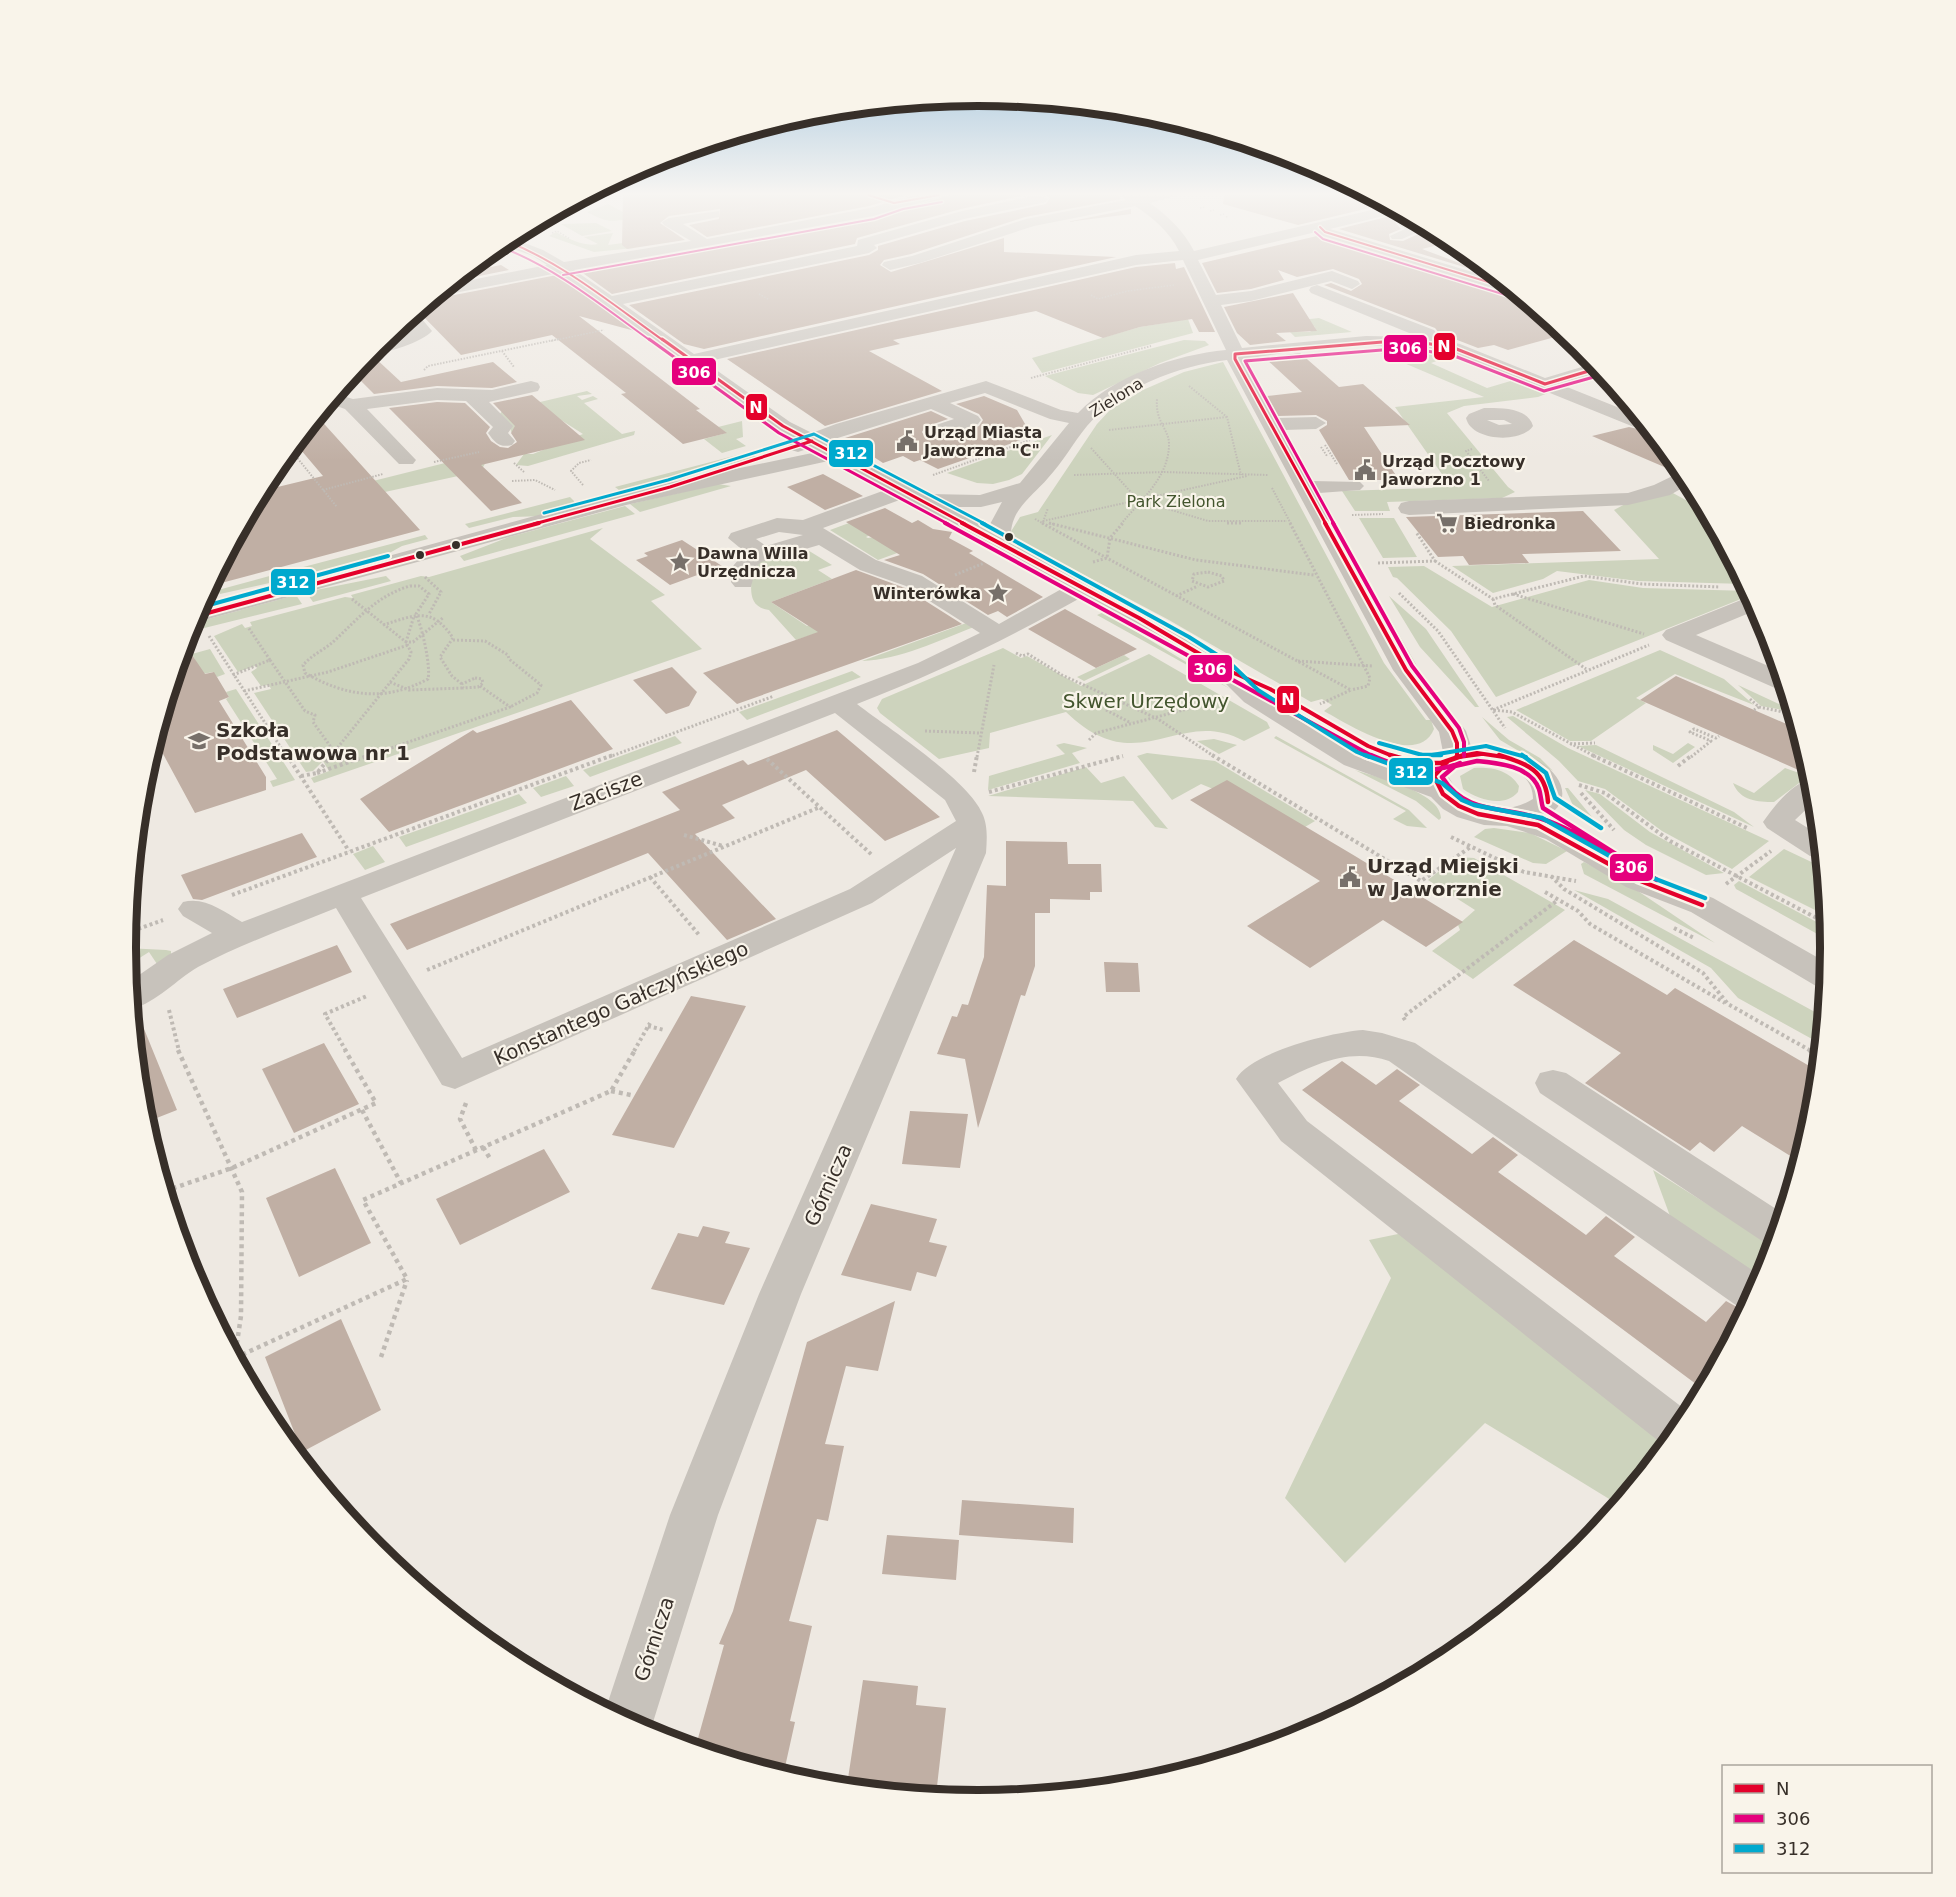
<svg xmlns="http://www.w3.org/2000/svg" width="1956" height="1897" font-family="'DejaVu Sans',sans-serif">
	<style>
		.green { fill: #cdd3bd }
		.building { fill: #c0afa4; fill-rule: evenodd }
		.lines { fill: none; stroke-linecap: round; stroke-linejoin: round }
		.path-far4 { stroke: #bfbab4; stroke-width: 1.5; stroke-dasharray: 1.5 1.5; stroke-linecap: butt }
		.path-far3 { stroke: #bfbab4; stroke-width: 2; stroke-dasharray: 1.5 1.5; stroke-linecap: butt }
		.path-far2 { stroke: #bfbab4; stroke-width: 3; stroke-dasharray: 2 2; stroke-linecap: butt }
		.path-far1 { stroke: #bfbab4; stroke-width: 4; stroke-dasharray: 3 3; stroke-linecap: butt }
		.path { stroke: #bfbab4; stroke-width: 4.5; stroke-dasharray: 4 4; stroke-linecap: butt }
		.minor { fill: #c7c2bb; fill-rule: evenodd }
		.bus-1-far3-casing { stroke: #f9f4ea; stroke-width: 4.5 }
		.bus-1-far2-casing { stroke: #f9f4ea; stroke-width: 6 }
		.bus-1-far1-casing { stroke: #f9f4ea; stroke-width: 8 }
		.bus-1-casing { stroke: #f9f4ea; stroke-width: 9 }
		.bus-2-far3-casing { stroke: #f9f4ea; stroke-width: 4.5 }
		.bus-2-far2-casing { stroke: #f9f4ea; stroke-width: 6 }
		.bus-2-far1-casing { stroke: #f9f4ea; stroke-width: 8 }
		.bus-2-casing { stroke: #f9f4ea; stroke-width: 9 }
		.bus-3-far2-casing { stroke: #f9f4ea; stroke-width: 6 }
		.bus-3-far1-casing { stroke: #f9f4ea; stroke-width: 8 }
		.bus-3-casing { stroke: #f9f4ea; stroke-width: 9 }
		.bus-1-far3 { stroke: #e4002b; stroke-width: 2 }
		.bus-1-far2 { stroke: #e4002b; stroke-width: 3 }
		.bus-1-far1 { stroke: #e4002b; stroke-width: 4 }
		.bus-1 { stroke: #e4002b; stroke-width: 4.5 }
		.bus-2-far3 { stroke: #e5007d; stroke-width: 2 }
		.bus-2-far2 { stroke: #e5007d; stroke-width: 3 }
		.bus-2-far1 { stroke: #e5007d; stroke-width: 4 }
		.bus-2 { stroke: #e5007d; stroke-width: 4.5 }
		.bus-3-far2 { stroke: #00a9ce; stroke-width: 3 }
		.bus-3-far1 { stroke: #00a9ce; stroke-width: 4 }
		.bus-3 { stroke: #00a9ce; stroke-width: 4.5 }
		.bus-dot { fill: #372f29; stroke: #f9f4ea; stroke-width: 2 }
		.labels { text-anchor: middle; stroke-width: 4.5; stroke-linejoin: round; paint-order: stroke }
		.far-street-label { font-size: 16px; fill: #372f29; stroke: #f9f4ea }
		.far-poi-label { font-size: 16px; font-weight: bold; fill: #372f29; stroke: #f9f4ea; text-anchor: start }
		.far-park-label { font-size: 16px; fill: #43552e; stroke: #f9f4ea }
		.park-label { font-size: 20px; fill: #43552e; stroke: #f9f4ea }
		.poi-label { font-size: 20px; font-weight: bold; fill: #372f29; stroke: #f9f4ea; text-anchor: start }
		.street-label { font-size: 20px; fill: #372f29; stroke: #f9f4ea }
		.rim { fill: none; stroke: #372f29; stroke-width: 8 }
		.line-badge { stroke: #f9f4ea; stroke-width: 2 }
		.badge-label { font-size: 16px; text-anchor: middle; font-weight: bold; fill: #fff }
	</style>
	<rect width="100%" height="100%" fill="#eee9e2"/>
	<path class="green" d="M608,204L634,218C611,222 607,223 587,212Z
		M596,223L612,231L582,236L561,224Z
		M556,232C568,239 585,247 598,244L584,237L613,233L608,245L623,243L634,248L594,252L549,236Z
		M1319,318L1352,332L1295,337L1290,332H1310L1315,328L1314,326H1306L1301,320Z
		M1188,319L1193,333L1042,373L1032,358L1140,327Z
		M1184,340L1205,341L1209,345L1160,363L1093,395L1078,393L1045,376Z
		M1385,346H1409L1454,355L1431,363L1487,388L1514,380L1548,393L1538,397L1464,406L1447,413L1508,487L1515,492L1502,498L1387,502L1390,511H1355L1342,491L1433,488L1429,482L1446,480L1395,407L1484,397L1371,349Z
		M1223,362L1384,663L1426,720H1431L1434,729C1418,769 1347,724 1324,711L1332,705L1322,699L1311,702L1169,620L1012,537L1010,533L1020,517L1038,512L1097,424L1110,410L1143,390L1184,372Z
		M587,391L592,394L577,396L582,400L593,396L598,399L584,403L622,434L635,431L634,435L528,466L516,465L524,454H533L583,434L561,420L511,432L510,425L500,414L502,411Z
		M742,421L743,437L736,439L746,446L722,453L704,439L726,433L718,427Z
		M1052,435L1022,474L1009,480L993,484L977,483L947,473Z
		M749,452L757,457L623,493L615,487Z
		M473,456H489L481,471L362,497L352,504L238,533L249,512Z
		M718,484L731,486L640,512L630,504Z
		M1671,492L1706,511L1745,584L1638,581L1557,571L1543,579L1493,593L1452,566L1659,559L1614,510L1629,502Z
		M570,497L574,501L572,507L545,516L513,517L469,528L465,524Z
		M625,506L635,514L464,561L460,556L509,537Z
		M1359,518H1394L1417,557L1383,558Z
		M849,523L870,535L866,537L868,538L874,537L900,552L878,560L830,530Z
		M603,528L590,539L665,595L651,601L702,649L314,783L311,778L329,771L323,761L313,771L306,772L254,693L271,689L269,685L261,686L251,672L257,668L255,666L238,672L214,636L242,624L245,628L252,626L250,622L345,597L353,598L351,595L421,576L429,577Z
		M425,535L428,539L402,546L375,561L304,580L292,570Z
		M806,549L832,565L818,570L832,579L771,602L807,626L892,593L829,629L796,640L769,610C746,607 751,586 753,568L767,556Z
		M1424,566L1492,607L1589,580L1643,588L1749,591L1751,595L1496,697L1451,631L1397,578L1393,577L1388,567Z
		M284,572L287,579L220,594L218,590Z
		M386,576L391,581L313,602L306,592Z
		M296,595L302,604L188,632L190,624Z
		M1389,596L1426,629L1479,707H1475L1420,647Z
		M1104,612L1232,690L1097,615Z
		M969,622L974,627C939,640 900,660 862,661Z
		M1003,648L1021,658L1027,656L1081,686L1149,654L1267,722L1270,728L1244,741C1178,705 1139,783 1066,712L990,733L989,748L939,759L880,713L877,708L882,699Z
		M210,649L225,674L217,677L213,672L203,674L192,654Z
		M1660,650L1724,679L1754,705L1675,674L1636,698L1646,703L1591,741H1570L1516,710Z
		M1124,655L1130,659L1084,681L1077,677Z
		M852,671L861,677L747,720L739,712Z
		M1738,685L1792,710L1793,712L1761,706Z
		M236,689L295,780L273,787L270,781L277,779L226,699L229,697L226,692Z
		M1513,716L1568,748L1769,841L1732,869L1662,831L1605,789L1578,781L1559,761L1507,717Z
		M1482,717L1509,740L1540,758L1553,771L1500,740Z
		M675,736L682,743L590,777L583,770Z
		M1276,736L1409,810L1427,828L1407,826L1393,819L1406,811L1274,738Z
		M1214,739L1237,745L1219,754L1197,741Z
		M1064,743L1087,748L1072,753L1080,763L988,790L989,776L1065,754L1056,745Z
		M1688,743L1695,747L1673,763L1653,750V745L1673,754Z
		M1596,745L1734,812L1754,827L1578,746Z
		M1147,753L1215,761L1315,821L1305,827L1201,784L1172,800L1137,756Z
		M1809,765L1811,774L1774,802C1758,802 1740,801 1733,783L1754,793L1785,768L1802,774L1809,769L1806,767Z
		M1086,767L1101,783L1124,776L1168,829L1155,827L1133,801L988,796Z
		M1474,768C1492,767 1509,770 1519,786L1518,792C1504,808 1479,800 1463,789L1460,776Z
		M1355,770C1376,777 1441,792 1441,818L1439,820L1416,801Z
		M566,776L574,786L541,797L533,788Z
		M1565,788H1568L1602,829L1576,812Z
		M1585,790L1600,794L1650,832L1724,873L1706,875L1646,845L1624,830Z
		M519,794L527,803L406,847L399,837Z
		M1494,828L1530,833L1567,851L1546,864L1533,863L1474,837L1485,829Z
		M373,846L385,862L365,870L353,854Z
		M1784,849L1822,867L1827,916L1749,877Z
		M1457,857L1474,858L1565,910L1473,979L1432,951L1460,930L1458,925L1475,910L1428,880Z
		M1584,862L1629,885L1715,943L1584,874L1581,864Z
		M1739,881L1828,928L1829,930L1821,936L1736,889L1734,885Z
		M1574,890L1608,899L1824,1017L1821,1044L1738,998L1711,968Z
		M126,948L166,950L171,951V954L157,964L149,952L127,966Z
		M1653,1170L1774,1246L1763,1280L1670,1216Z
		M1403,1233L1672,1440L1619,1505L1485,1423L1345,1563L1285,1498L1391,1278L1369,1240Z"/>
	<path class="building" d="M623,195H906L869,206L707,237L689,225L719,219L720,209L669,216L660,223L685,240L627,249L622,245Z
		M950,195H1025L961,209L857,238L855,244L612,294L580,271L873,218Z
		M1045,195H1119L1121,199L1025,217L911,254L884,260L880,265L891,272L1004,238V252L1116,257L704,349L684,344L629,305L869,255L878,250V246L965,221L1046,204L1050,198Z
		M1224,195H1369L1386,204L1298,225L1223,204Z
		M1131,209V214L1067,222Z
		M1402,213L1454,241L1422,249L1497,277L1339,229ZM1403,217L1426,227L1427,230L1403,241L1390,240L1389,234L1401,229L1395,222Z
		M1317,236L1504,294H1518L1566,334L1508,350L1494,345L1478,348L1439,333L1435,328L1324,285L1331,283L1351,291L1362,284L1359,279L1333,269L1297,277L1278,270L1284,280L1251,289L1217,293L1202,263Z
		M1175,263L1176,269L1184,267L1215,332H1199L1192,319L1140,327L1103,338L1036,311L893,340L900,344L869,351L942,391L825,426L727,359L1136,267Z
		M501,265L509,270L454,281L472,267L476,270Z
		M557,275L635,331L579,316L700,409L696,410L727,433L683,444L621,394L626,393L552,335L461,355L418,311L437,295L444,297Z
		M1293,293L1317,331L1276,333L1286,341L1250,345L1237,333L1224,307Z
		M1300,353L1339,387L1363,384L1410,425L1364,427L1399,480H1349L1319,430L1327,425V421L1316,415L1278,416L1267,396L1302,392L1265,358Z
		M367,355L373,356L401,382L493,362L517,382L492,388L437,386L374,394L353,373Z
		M532,395L585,440L481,465L522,503L491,511L389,408L437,402L465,403L490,427L486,433L491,441L500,447L508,448L517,442L511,433L515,426L493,403Z
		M984,396L1017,410L1032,436L938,469L920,460L914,462L903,456L883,463L845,438L931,411L948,419L925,427L922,432L925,437L940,439L953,436L979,426L983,420L979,414L956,404Z
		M317,416L420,530L210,586L261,491L323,476L295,443Z
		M1629,427L1651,432L1682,469L1676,472L1592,436Z
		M823,474L863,496L825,510L787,487Z
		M885,508L912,523L918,520L933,529L952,532L949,538L973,551L969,553L1043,597L1007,617L998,611L988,615L923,574L884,560L900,555L846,522Z
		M1583,511L1621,551L1522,554L1529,563L1469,565L1463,556L1438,557L1406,517Z
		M682,540L722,566L670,585L636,560L648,556L644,553Z
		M856,570L905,588L962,624L737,704L703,673L818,632L771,602Z
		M1065,609L1137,649L1096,668L1028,629Z
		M184,643L205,674L214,672L229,697L219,701L266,777V790L195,813L155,739Z
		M672,667L697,692L689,706L666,714L633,680Z
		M1676,676L1798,729L1812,776L1640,700Z
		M571,700L613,749L389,832L360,799L473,730L477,733Z
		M837,730L940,817L885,841L806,770L722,805L735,818L695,834L776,919L727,940L648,853L407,950L390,924L680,810L662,792L743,760L748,765Z
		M1227,780L1355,856L1463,922L1426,947L1383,920L1310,968L1247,926L1320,881L1190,800Z
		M302,833L317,857L202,900L193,899L181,875Z
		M1006,841L1067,842L1068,864H1101L1102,892H1090V900L1050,899V913H1035V966L1025,996L1021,995L978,1128L965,1059L937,1054L952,1016L957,1017L962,1004L968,1005L984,957L987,885L1006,886Z
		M1574,940L1667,995L1675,988L1818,1071L1814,1115L1800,1162L1742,1126L1714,1152L1700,1142L1690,1151L1585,1083L1621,1053L1513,985Z
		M337,945L352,972L237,1018L223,989Z
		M1104,962L1138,963L1140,992H1106Z
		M691,996L746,1006L674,1148L612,1135Z
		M140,1019L177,1110L144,1123L133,1021Z
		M324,1043L359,1104L294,1133L262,1069Z
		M1342,1061L1376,1085L1397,1069L1420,1085L1399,1101L1472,1154L1493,1137L1518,1155L1498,1172L1586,1235L1606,1216L1635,1237L1614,1256L1706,1322L1726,1301L1746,1312L1704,1390L1302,1090Z
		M910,1111L968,1114L960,1168L902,1164Z
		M544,1149L570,1192L460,1245L436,1199Z
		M335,1168L371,1243L299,1277L266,1198Z
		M871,1204L937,1219L929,1242L947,1246L936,1277L917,1272L911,1291L841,1275Z
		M703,1226L730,1232L725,1243L750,1248L724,1305L651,1289L678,1233L698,1237Z
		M895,1301L878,1371L846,1366L825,1444L844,1446L828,1521L817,1519L789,1621L812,1626L790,1721L795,1722L783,1776L695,1749L724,1645L719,1644L733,1611L807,1342Z
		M341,1319L381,1410L302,1452L265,1357Z
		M962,1500L1074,1508L1073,1543L959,1535Z
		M887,1535L959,1540L956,1580L882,1574Z
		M863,1680L918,1686L916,1705L946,1708L936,1795L847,1785Z"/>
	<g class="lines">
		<path class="path-far4" d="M775,197L783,202
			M1200,208L1205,207
			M735,209L783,202L789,206
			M1210,211L1214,210
			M1220,215L1224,214
			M1226,217L1229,216
			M552,233L557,231L570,239
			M759,294L768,299
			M1091,295L1098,299L1128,291L1174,285
			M551,341L604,330"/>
		<path class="path-far3" d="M502,351L514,367
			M424,370L428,366L559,339
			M1031,378L1151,346
			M1189,386L1227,417L1241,475
			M998,425L1030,439
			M1109,430L1227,417
			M1325,445L1337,464
			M1321,447L1327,456
			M1091,448L1138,500L1208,521H1287
			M290,449L337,507
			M1472,449L1466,451L1489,481
			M434,462L479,452
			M514,463L524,472
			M933,475L1030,440
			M1074,475L1164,472L1268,475
			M512,481L535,480L555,490
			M583,485L571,471L579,463L591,460
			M1272,488L1291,524
			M323,490L383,474
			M1352,515L1383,514
			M1035,519L1044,524
			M1043,521L1247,476
			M1043,522L1048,508
			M1049,523L1053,524
			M1121,524C1141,500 1169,477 1169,444C1169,429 1155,422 1157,399"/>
		<path class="path-far2" d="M1042,523L1351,690L1320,704
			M1049,523L1196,560L1314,575
			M1227,523H1241
			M1290,523L1370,678L1368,686L1351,690
			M1435,561L1493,599L1584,576L1642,584L1720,587
			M1093,562L1107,558L1110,538L1123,523
			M1378,563L1435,561L1416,532
			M1208,572L1222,576L1224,581L1208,587L1192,581L1194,574Z
			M955,575L984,563
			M425,577L441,592L429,614
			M410,586H419L429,594L416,614C422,627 431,666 428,679C385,702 347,697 305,673L303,665L306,662C314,654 325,649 333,642C358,619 376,596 410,586Z
			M1399,593L1438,631L1505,728
			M1513,594L1644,634
			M1176,596L1198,586
			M352,599L406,642H413L444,617
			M1493,599L1495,605L1586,669
			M383,625C415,615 432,606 453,638L440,657L452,676L462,684
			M209,636L287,757
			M453,640L485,641L508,655L509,659L541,685L537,693L510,707
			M1016,653L1022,656L1028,654L1062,675L1158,719L1215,757
			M270,660L305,711L315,715L313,722L338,757
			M1298,661L1372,666
			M233,675L270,660L248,627
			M475,678L482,679L483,683L478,687L463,688L462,684Z
			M390,682L409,690L463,688
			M244,691L328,672L408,645
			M1750,699L1759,707L1754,710
			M1759,707L1793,714
			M1106,710L1131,723
			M1493,710L1649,645
			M1494,710L1512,712L1596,757
			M925,731L980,733
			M1089,740L1096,733L1217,701
			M1570,744L1595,743
			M330,757L409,659L411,652L406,642L414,616
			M365,757L510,707L480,686
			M609,757L774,696
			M977,757L994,665
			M1691,757L1711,741L1690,732L1694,729L1716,738L1719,736"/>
		<path class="path-far1" d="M287,755L349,851
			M337,755L344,765
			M1212,755L1421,881L1472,846
			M1592,755L1747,828
			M767,759L872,855
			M1678,766L1692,755
			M974,772L977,755
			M317,773L370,755
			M301,776L317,773L332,755
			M1579,785L1605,793L1670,841L1828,924
			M989,792L1123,756
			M1581,793L1614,830
			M684,835L723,846
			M1451,837L1524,872L1576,881
			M1551,876L1564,889L1703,973L1728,1004L1811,1051
			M650,877L700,936
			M1726,884L1771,851
			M1545,892L1578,911L1590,924L1725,1003
			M232,895L613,755
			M1674,928L1694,938
			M127,933L163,920
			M427,970L820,807
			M169,1010L179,1051
			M1405,1020L1403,1017L1558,900
			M648,1026L664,1030
			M346,1051L325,1014L367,996
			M634,1051L650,1023"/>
		<path class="path" d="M178,1050L242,1192L241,1316L235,1356
			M1809,1050L1820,1056
			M611,1091L631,1095
			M466,1103L460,1119L476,1150
			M362,1110L401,1183
			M483,1147L491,1160
			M165,1191L232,1168L376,1103L345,1050
			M381,1357L407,1280
			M235,1358L407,1279L363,1200L611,1091L635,1050"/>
		<path class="minor" d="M915,195H948L873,216L574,270L612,296L857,246L858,240L962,211L1038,195L1048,199L1046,202L964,219L874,245L877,248L869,253L623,304L694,354L1136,255L1179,251C1169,231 1153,218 1135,206L1034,226L920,263L890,270L882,265L884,262L912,256L1026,219L1126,200L1121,195H1179L1150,203C1168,216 1184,231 1194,251L1389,206L1400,212L1330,229L1502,281L1516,293L1505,292L1320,235L1316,232L1198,260L1216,295L1251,291L1332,271L1358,281L1360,284L1352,289L1331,281L1251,301L1221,305L1242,348L1366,336L1419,337L1311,293L1309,290L1311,287L1317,285L1434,330L1437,334L1433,338L1460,344L1545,378L1595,363L1603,373L1562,385L1637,415L1650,430L1639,429L1449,352C1389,339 1304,349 1244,359L1277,418L1316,417L1326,423L1316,429L1284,430L1312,481L1360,482L1364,486L1360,490L1319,493L1418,668L1466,731L1471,746C1490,743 1518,750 1535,759C1563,773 1576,804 1542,818L1568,827L1648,873L1713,898L1829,964L1827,989L1816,986L1691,912L1626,887L1546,839L1507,826L1484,825L1457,817L1443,809L1431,797L1344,765L1244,702L1216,674L1082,597C1007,639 938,673 857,704C888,728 968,780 982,813C988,825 987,839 986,853L801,1294L718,1515L649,1735L605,1711L670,1515L759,1294L956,848L872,903L455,1089L442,1085L336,908C289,927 242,944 198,967C176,980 157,1002 132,1009L129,982L168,955L212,933L183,916L178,909L183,902C204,896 223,911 242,922L918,663L980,633L906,586L860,570L819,545L761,562L756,567L751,587H735L731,582L733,566L745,552L728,538L731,533L777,518L803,520L888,489L833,460L626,505L190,624L198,608L615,494L817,452L810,448L798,452L791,450L788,446L795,440L776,430L558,273L444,295L439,294L451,284L547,265L533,256L500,244L509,237L543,250L564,262L691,241L664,225L662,222L669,218L719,211V217L683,224L707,239L870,208ZM1183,260L1226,350C1175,355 1115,375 1078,413L1061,410L986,381L836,424L812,433L790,422L705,362L1136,265ZM1227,360L1393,670L1439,732L1443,752L1432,759L1421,774L1364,753L1262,690L1234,664L1194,639L1011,539C1009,510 1032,497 1048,478C1063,462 1073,443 1087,426C1120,388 1178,366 1227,360ZM985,393L1050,419L1069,423L1020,483L980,495L929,494L828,441L931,409L954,419L927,428L924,432L927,436C943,440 963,429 978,424L981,420L978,416L950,403ZM905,498L915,504L1065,587L999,624L922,576L876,560L823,528ZM1002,502L989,526L953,507H981ZM779,532L803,535L766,546L756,539ZM835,713L945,800L956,821L850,889L462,1058L361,898ZM1477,761C1501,764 1533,770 1533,799C1503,818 1465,808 1448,776L1462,765Z
			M1404,219L1425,229L1402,239H1392L1390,236L1405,229L1397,223Z
			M416,312L432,331C423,342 383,355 369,354L381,341L413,329L406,321Z
			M531,381L538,383L540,387L538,391L489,402L513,426L508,433L515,441L512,445C500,448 495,443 488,433L493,427L466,401L437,400L367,409L416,460L413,464H399L345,409L328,403L336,394L353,399L437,388L492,390Z
			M1484,408C1500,408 1528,407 1533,426C1521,444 1471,441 1466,418L1469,414ZM1487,420H1504L1512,424L1499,425Z
			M1683,471L1691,483L1670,495L1628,505L1409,515L1401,513L1398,508L1401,503L1409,501L1628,493L1654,485Z
			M1751,596L1759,609L1696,635L1780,671L1786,689L1775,688L1666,640L1662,635L1666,630Z
			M1813,778L1816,800L1795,820L1819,835L1821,858L1810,856L1767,828L1763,822C1775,805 1792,783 1813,778Z
			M1363,1030L1382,1033L1415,1043L1764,1278L1747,1310L1740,1308L1389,1061C1349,1047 1313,1065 1278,1083L1307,1121L1691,1414L1666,1447L1281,1141L1236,1079C1251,1052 1333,1032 1363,1030Z
			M1553,1070L1566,1073L1784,1214L1774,1246L1765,1243L1540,1093L1535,1083L1540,1073Z"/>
		<defs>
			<path id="bus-1-far3" d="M868,195L894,203L939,195
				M1320,227L1325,232L1511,289
				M504,240C563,263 612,304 664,341
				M1397,341H1412"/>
			<path id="bus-1-far2" d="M662,339L783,426L965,524
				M534,524L670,487L812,441
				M1326,524L1235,359V354L1407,340L1454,348L1545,384L1599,368"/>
			<path id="bus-1-far1" d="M962,523L1139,618L1225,669L1270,689L1368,746L1395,757
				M1325,523L1406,670L1452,731L1457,743V756
				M193,617L539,523
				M1456,757L1477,753L1504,757
				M1459,757L1481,754"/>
			<path id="bus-1" d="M1390,755L1418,763H1441L1464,755
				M1465,755L1448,761L1434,776L1443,794L1459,806L1478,814L1538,825L1638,880L1702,905
				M1499,755C1527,764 1546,770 1548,802"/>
			<path id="bus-2-far3" d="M1315,232L1323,239L1509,296
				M501,247C558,269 602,306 651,341
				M563,275L874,219L903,209L942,202"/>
			<path id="bus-2-far2" d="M649,339L779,433L948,524
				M1334,524L1245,361L1407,348L1452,355L1544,391L1601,375"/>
			<path id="bus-2-far1" d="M945,523L1374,757
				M1333,523L1412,666L1459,728L1464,742V756"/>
			<path id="bus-2" d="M1371,755C1401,768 1428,776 1460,763
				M1477,761C1498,763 1531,766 1539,789C1541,795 1541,802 1543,808L1657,880C1617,862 1582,831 1539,818C1502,806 1466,815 1442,777L1455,766Z"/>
			<path id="bus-3-far2" d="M544,513L668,480L814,434L985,524"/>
			<path id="bus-3-far1" d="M982,523L1189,637L1230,663L1258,690L1357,752L1369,757
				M198,608L388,556
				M1379,743L1426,756L1486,746L1526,757"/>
			<path id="bus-3" d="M1365,755L1442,783L1462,800L1474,805L1542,818L1640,873L1705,898
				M1421,755H1441
				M1522,755L1546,773L1555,798L1601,828"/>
		</defs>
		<use href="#bus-1-far3" class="bus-1-far3-casing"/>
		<use href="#bus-1-far2" class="bus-1-far2-casing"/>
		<use href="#bus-1-far1" class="bus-1-far1-casing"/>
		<use href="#bus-1" class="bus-1-casing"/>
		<use href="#bus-2-far3" class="bus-2-far3-casing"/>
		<use href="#bus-2-far2" class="bus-2-far2-casing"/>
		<use href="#bus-2-far1" class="bus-2-far1-casing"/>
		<use href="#bus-2" class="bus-2-casing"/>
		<use href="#bus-3-far2" class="bus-3-far2-casing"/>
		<use href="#bus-3-far1" class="bus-3-far1-casing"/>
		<use href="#bus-3" class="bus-3-casing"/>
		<use href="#bus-1-far3" class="bus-1-far3"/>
		<use href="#bus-1-far2" class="bus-1-far2"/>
		<use href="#bus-1-far1" class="bus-1-far1"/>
		<use href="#bus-1" class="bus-1"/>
		<use href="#bus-2-far3" class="bus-2-far3"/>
		<use href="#bus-2-far2" class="bus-2-far2"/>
		<use href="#bus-2-far1" class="bus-2-far1"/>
		<use href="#bus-2" class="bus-2"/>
		<use href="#bus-3-far2" class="bus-3-far2"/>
		<use href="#bus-3-far1" class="bus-3-far1"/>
		<use href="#bus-3" class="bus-3"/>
	</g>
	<linearGradient id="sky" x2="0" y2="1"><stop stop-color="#8bb7d7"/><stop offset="0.42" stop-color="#f7f5f2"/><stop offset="1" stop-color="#f7f5f2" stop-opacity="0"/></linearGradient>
	<rect width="1956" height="461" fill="url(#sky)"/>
	<defs>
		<symbol id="civic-bare" viewBox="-9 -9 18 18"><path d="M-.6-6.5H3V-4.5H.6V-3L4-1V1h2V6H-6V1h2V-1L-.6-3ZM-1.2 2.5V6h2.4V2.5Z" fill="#77706a" stroke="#f9f4ea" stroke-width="2.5" paint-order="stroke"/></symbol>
		<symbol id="supermarket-bare" viewBox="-9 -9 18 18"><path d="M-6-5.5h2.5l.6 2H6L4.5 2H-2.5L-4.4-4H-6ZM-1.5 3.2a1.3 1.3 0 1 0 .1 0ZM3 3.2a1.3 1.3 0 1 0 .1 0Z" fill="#77706a" stroke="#f9f4ea" stroke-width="2.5" paint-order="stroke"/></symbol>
		<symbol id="sight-bare" viewBox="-9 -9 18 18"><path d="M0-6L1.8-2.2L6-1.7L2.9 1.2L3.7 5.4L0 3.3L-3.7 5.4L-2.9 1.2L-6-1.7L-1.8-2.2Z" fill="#77706a" stroke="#f9f4ea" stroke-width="2.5" paint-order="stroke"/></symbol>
		<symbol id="school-bare" viewBox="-9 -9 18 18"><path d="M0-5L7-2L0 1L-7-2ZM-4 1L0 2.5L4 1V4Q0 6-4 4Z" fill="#77706a" stroke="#f9f4ea" stroke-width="2.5" paint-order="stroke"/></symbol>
	</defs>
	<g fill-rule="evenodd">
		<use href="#civic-bare" x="892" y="426" width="30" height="30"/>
		<use href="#civic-bare" x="1350" y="455" width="30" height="30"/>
		<use href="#supermarket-bare" x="1432" y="508" width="30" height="30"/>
		<use href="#sight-bare" x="665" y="547" width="30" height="30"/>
		<use href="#sight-bare" x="983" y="578" width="30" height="30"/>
		<use href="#school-bare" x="184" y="726" width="30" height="30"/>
		<use href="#civic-bare" x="1335" y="862" width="30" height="30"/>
	</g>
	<g class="bus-dot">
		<circle cx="1009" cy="537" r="5"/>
		<circle cx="456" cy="545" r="5"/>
		<circle cx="420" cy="555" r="5"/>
	</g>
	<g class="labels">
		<g class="far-street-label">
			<text transform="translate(1116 397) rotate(-32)" y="6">Zielona</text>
		</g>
		<g class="far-poi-label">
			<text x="924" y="438">Urząd Miasta<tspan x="924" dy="18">Jaworzna "C"</tspan></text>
			<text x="1382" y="467">Urząd Pocztowy<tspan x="1382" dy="18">Jaworzno 1</tspan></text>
			<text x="1464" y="529">Biedronka</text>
			<text x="697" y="559">Dawna Willa<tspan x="697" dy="18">Urzędnicza</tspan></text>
			<text x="981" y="599" text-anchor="end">Winterówka</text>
		</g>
		<g class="far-park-label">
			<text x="1176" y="507">Park Zielona</text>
		</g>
		<g class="park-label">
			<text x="1146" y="708">Skwer Urzędowy</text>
		</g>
		<g class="poi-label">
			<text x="216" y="737">Szkoła<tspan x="216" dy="23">Podstawowa nr 1</tspan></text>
			<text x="1367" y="873">Urząd Miejski<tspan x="1367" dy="23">w Jaworznie</tspan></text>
		</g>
		<g class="street-label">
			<text transform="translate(606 791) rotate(-21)" y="7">Zacisze</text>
			<text transform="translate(621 1003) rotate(-24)" y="7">Konstantego Gałczyńskiego</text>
			<text transform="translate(828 1185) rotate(-66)" y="7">Górnicza</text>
			<text transform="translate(654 1639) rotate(-72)" y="7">Górnicza</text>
		</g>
	</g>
	<path d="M0 0H1956V1897H0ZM136 948a842 842 0 1 1 1684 0a842 842 0 1 1-1684 0Z" fill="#f9f4ea" fill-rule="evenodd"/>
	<path class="rim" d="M136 948a842 842 0 1 1 1684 0a842 842 0 1 1-1684 0Z"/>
	<g class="line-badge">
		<rect x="1433" y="332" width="23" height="29" rx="6" fill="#e4002b"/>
		<rect x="1383" y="334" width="45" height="29" rx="6" fill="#e5007d"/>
		<rect x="671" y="357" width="46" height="29" rx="6" fill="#e5007d"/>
		<rect x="745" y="393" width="23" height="28" rx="6" fill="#e4002b"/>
		<rect x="828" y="439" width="46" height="29" rx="6" fill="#00a9ce"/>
		<rect x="270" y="568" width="46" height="28" rx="6" fill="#00a9ce"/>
		<rect x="1187" y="654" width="46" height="29" rx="6" fill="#e5007d"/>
		<rect x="1276" y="685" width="24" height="29" rx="6" fill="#e4002b"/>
		<rect x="1388" y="757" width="46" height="29" rx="6" fill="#00a9ce"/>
		<rect x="1609" y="853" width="45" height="29" rx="6" fill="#e5007d"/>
	</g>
	<g class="badge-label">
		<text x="1444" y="352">N</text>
		<text x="1405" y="354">306</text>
		<text x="694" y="378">306</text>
		<text x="756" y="413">N</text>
		<text x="851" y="459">312</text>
		<text x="293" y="588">312</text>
		<text x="1210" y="675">306</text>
		<text x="1288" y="705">N</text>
		<text x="1411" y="778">312</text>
		<text x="1631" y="873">306</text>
	</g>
	<rect x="1722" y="1765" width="210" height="108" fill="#f9f4ea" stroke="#aba59d" stroke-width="1.5"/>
	<rect x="1734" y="1784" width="30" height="9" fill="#e4002b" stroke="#aba59d" stroke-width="1.5"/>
	<text x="1776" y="1795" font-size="18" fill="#372f29">N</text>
	<rect x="1734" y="1814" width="30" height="9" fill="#e5007d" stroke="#aba59d" stroke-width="1.5"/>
	<text x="1776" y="1825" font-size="18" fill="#372f29">306</text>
	<rect x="1734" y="1844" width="30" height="9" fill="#00a9ce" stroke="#aba59d" stroke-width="1.5"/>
	<text x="1776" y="1855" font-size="18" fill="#372f29">312</text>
</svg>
